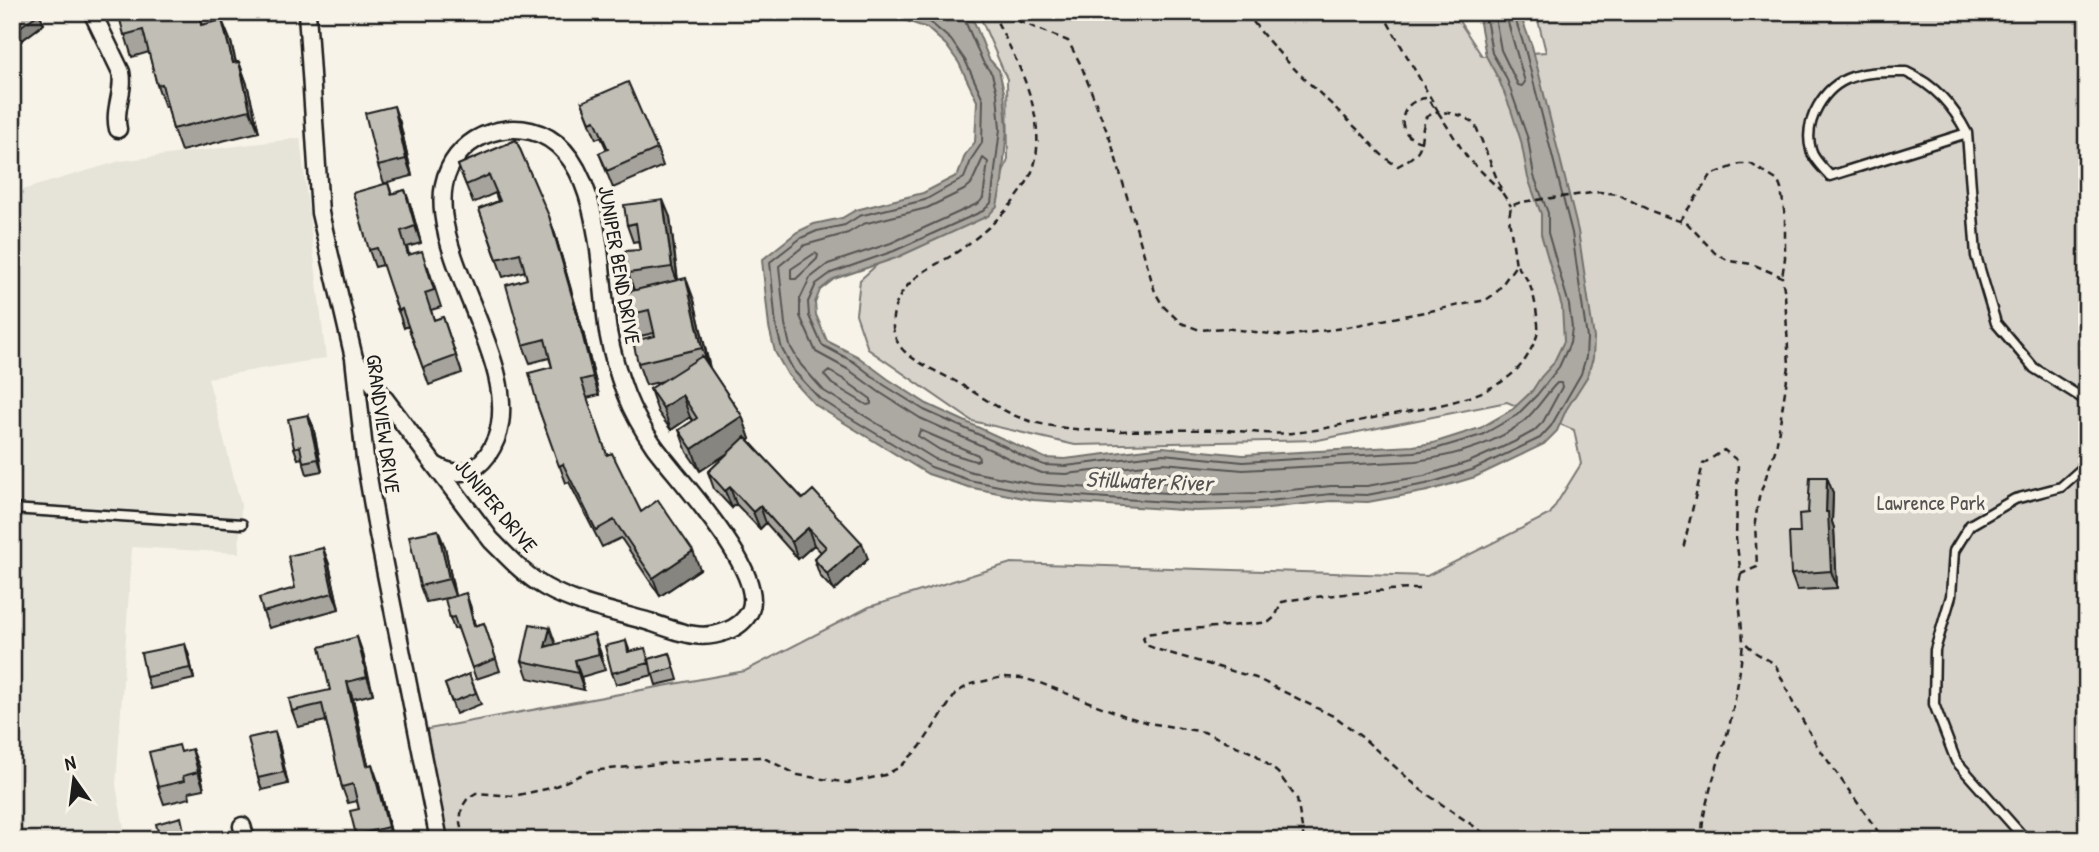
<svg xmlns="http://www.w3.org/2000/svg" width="2099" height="852" font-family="'Patrick Hand',sans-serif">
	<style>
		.built { fill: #e6e3d9 }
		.green { fill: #d7d3cb; stroke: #7a7874; stroke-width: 2 }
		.water { fill: #aca9a2; stroke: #72716c; stroke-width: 2 }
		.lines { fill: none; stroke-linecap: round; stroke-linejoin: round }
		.shore { stroke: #565452; stroke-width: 2 }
		.service-casing { stroke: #1c1c1c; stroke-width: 13 }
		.minor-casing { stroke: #1c1c1c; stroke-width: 21 }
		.path { stroke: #1c1c1c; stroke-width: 2.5; stroke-dasharray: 7 5; stroke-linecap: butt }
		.service { stroke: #f7f3e8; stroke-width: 8 }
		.minor { stroke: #f7f3e8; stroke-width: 16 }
		.wall { fill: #a5a39c; stroke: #1c1c1c; stroke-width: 2 }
		.shaded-wall { fill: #86857f; stroke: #1c1c1c; stroke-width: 2 }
		.building { fill: #c0beb5; stroke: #1c1c1c; stroke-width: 2 }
		.labels { text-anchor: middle; stroke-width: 7; stroke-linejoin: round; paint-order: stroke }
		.street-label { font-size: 21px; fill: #1c1c1c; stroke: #f7f3e8 }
		.park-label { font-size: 21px; fill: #545351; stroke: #f7f3e8 }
		.water-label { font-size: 23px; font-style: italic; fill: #565452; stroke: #f7f3e8 }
	</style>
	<rect width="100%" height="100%" fill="#f7f3e8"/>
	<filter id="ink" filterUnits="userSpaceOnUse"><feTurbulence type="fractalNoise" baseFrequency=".0143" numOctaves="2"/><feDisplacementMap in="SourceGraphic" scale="14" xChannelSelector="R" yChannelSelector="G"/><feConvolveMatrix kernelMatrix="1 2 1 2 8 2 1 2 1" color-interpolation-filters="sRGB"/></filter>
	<g filter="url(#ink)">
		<path class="built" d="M300,138L326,358L208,378L241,505L239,553L132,547L116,785L126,840H12V193L120,161Z"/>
		<path class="green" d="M978,12H1453L1482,56L1546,52L1536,12H2087V840H446L423,730L745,671L869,607L1011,563L1427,576L1550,514L1581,464L1574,430L1507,402L1318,440L1075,445L972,421L868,349L856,314L860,280L900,244L991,207L1008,159L1007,79Z"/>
		<path class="water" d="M893,12H967L975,24L989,59L999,70L1004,92L1007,129L1002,182L997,206L988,216L896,258L834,279L820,290L815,303L816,315L827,341L857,356L888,379L927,404L1045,458L1065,459L1163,447L1243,455L1413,446L1433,443L1480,428L1513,409L1532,391L1541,377L1553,364L1564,341L1562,307L1541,234V214L1528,178L1521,141L1511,110L1499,80L1486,56L1478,12H1519L1532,46L1578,231L1594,338L1593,358L1587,377L1566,410L1557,431L1544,444L1475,477L1428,491L1368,502L1331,501L1260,509L1196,511L1033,500L968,487L928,474L838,419L814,404L788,375L775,352L769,327L762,260L797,232L814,224L842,218L856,210L923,193L958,175L965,155L975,142L977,101L959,63L946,45L927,28L898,18Z"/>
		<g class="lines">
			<path class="shore" d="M904,12L930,22L951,40L965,60L983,99L982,143L972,158L964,178L925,200L859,216L845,225L817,231L801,238L770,262L776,326L782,349L794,371L819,398L842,413L931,467L969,480L1033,493L1197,504L1259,502L1331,494L1367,495L1426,484L1472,470L1540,438L1551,426L1581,374L1586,357L1587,338L1572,233L1525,49L1513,12
				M961,12L983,62L992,74L997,93L1000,129L991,203L983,211L894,251L831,273L816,284L808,302L809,316L822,345L854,362L884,385L924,410L1004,446L1024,457L1044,465L1066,466L1163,454L1243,462L1414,452L1435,449L1482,435L1517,415L1537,395L1559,367L1570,343L1572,328L1569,305L1548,233V213L1534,176L1528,139L1506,77L1492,53L1485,12
				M1494,12L1501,50L1518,85L1522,86L1525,82L1505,12
				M983,158L988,162L983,198L979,203L891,243L828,264L810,278L800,299V316L816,352L849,370L879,392L920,418L1000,454L1021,465L1042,473L1066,474L1163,463L1243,470L1416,461C1452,456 1495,445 1524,421C1537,410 1545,395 1557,383H1561L1562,387L1543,422L1534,431L1514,442L1469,462L1424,476L1367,486H1331L1259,493L1196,495L1034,484L972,472L935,459L824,391L801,365L790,346L785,324L779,266L805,245L848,233L863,224L927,208L964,190L971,184Z
				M815,253L818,255L817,259L796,279H791V269Z
				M829,371L843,379L871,399V404L867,405L832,384L824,375Z
				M920,430L978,455L979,460L975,461L940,450L918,436Z
				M1163,473L1208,477L1211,481L1209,484L1144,482L1142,479L1144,475Z"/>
			<defs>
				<path id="service" d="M1906,72C1935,85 1953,106 1967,133L1830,176C1824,169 1813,159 1811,150C1803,121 1824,86 1852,77C1869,71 1889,72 1906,72Z
					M1967,133L1976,256L1996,323L2034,368L2087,401
					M12,509L242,524
					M2026,840L1956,761L1934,704L1935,650L1951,596L1954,551L1970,525L2015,499L2061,487L2087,464"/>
				<path id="minor" d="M92,12L121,72C125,92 113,109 118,129
					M307,12L320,213L354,358L365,459L377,529L439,840
					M354,358L491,540C508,557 524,575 545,587C577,605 616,612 650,622C664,627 680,633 694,635C714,638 741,630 750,611C767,572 677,478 654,446C643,430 633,413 626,395C618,374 612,354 608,332C599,274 603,148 531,131C510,126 486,131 469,144C385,211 530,352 496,439C492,449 486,459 477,466C464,476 448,473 435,465
					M242,826L246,840"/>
			</defs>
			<use href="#service" class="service-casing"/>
			<use href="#minor" class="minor-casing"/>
			<path class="path" d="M992,12C1014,55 1044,107 1036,157C1031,194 984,234 954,254C940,263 921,271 910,283C892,301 885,331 904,351C918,364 938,372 955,381C980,395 1004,414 1033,422C1092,437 1156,428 1216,430C1241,430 1266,435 1292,433C1319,431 1347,423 1373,418C1421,408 1507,401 1530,351C1535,341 1539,335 1538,324C1535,299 1533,283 1516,265
				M996,12L1068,41L1081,65L1111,142L1155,292L1163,306L1181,323L1200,330L1224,328L1286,336L1342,328L1486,300L1496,293L1516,265L1509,218L1511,206L1521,202L1600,192L1618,194L1651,211L1688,224L1715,253L1729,261L1752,264L1782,277L1785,295L1789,366L1776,448L1759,497L1755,522L1757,567L1741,574L1736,539L1738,461L1724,450L1703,464L1683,549
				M1246,12C1278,58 1319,91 1358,130C1371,142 1381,158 1398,166C1430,148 1416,146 1426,117L1438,111
				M1382,12L1438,111L1463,116L1475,124L1503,194L1511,206
				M1438,112L1467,157L1501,191
				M1422,142C1394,137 1397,101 1426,98L1434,107
				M1680,221L1711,175L1740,164H1751L1778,181L1781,189L1785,217V258L1782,277
				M1741,574L1738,588L1743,641L1756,653L1775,664L1794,705L1816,744L1884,840
				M1419,589C1387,589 1357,593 1326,596C1311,598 1297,598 1282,602L1275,617L1269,622C1228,627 1187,628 1146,634L1143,638L1146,645L1159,650L1256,678L1337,718L1363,738L1421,790L1494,840
				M463,840L460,822L462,807L468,798L476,793L513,796L551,788L590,771L717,758L762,757L798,775L848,783L885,775L900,767L920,747L957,692L971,684L1003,677L1022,678L1040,683L1125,716L1149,723L1204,732L1255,754L1278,773L1297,799L1304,840
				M1703,840C1697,818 1724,749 1730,723C1736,696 1741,669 1743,641"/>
			<use href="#service" class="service"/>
			<use href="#minor" class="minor"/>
		</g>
		<path class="wall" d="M12,12L40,15L44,24L21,41L12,28Z
			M118,12H199L203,25L231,42L236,62H239L247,84L259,132L181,151L173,129L168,107H165L157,85L149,52L132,57Z
			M582,102L657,149L663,166L613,188L599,153L607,150L601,137L596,139Z
			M12,103L19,128L12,130Z
			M400,123L412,176L384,183L378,166Z
			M516,140L555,234L582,328L599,395L587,398L607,455L641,512L700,569L660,596L621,538L602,547L569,482L566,483L538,407L552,367L549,358L530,363L523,345L527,279L525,271L503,277L479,209L498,201L495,193L473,203L458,165Z
			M388,183L392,194L405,190L411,207L421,243L407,247L409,254L428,267L441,307L431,310L434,320L443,317L462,373L429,385L408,326L404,328L383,265L375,267L369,250Z
			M670,217L678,280L694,300L710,368L742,416L750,439L748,440L803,499L868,559L834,591L820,576L814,559L821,552L814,545L798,559L766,523L760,529L736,504L732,508L714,489L708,472L728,453L700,471L687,452L679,430L693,421L690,417L671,430L658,412L650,389L663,381L646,385L638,363L655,336L654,333L636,337L628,315L634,290L628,273L640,250L638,241L633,242L627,225Z
			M308,415L313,426L322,471L307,474L302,458L298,459L294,448Z
			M1833,493L1832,522L1834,528L1837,588L1797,590L1791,574L1800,533L1808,513Z
			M445,547L455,596L470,605L475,626L484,623L500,671L476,679L458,628L454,629L450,618L447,598L426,602L420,586Z
			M323,548L329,564L339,609L269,628L263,612L295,588Z
			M357,637L363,654L373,694L353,699L368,765L378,781L393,840H358L356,835L359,809L357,801L348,803L342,787L326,721L298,727L292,711L330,690Z
			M626,641L630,652L649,659L670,653L678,680L656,685L653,675L616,684L612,673Z
			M185,644L189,656L194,679L150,689L146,677Z
			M555,644L600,651L605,670L581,677L584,690L528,678L522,661Z
			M469,674L481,704L456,714L445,684Z
			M275,732L279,744L288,784L262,790L258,778Z
			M182,752L199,766L204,789L189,792L190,798L164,804L158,787Z"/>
		<path class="shaded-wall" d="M37,12H44L40,15L44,24L21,41L17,29Z
			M222,20L231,42L241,85L233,63Z
			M239,62L247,84L259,132L250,110Z
			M12,103L19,128L15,117Z
			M394,106L400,123L412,176L406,159Z
			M405,190L411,207L421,243L415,226Z
			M663,200L670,217L678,284L672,267Z
			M549,216L555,234L582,328L599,395L593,377Z
			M686,278L694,300L710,370L702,348Z
			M682,395L690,417L671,430L663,408Z
			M308,415L313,426L322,471L318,459Z
			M742,416L750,439L700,471L692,449Z
			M1827,477L1833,493L1832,522L1834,528L1837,588L1831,571L1826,512Z
			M730,487L736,504L732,508L725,491Z
			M760,506L766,523L760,529L753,512Z
			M808,528L814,545L798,559L792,542Z
			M438,530L445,547L455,596L449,579Z
			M862,543L868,559L834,591L827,574Z
			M323,548L329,564L339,609L333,593Z
			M693,551L700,569L660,596L653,578Z
			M466,593L470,605L478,638L474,626Z
			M550,628L556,645L545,647Z
			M594,634L600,651L605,670L599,654Z
			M357,637L363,654L373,694L367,677Z
			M185,644L189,656L194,679L190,668Z
			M575,660L581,677L584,690L578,673Z
			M347,682L353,699L372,782L366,766Z
			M275,732L279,744L288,784L284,772Z
			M192,749L199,766L204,789L198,772Z
			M372,764L378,781L393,840L388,827Z"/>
		<path class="building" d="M12,12H39L40,13L17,29L12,23Z
			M118,12H198L201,25L222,20L233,63L239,62L250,110L173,129L162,84L157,85L143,30L124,35Z
			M628,82L657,149L607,171L599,153L608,149L595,120L590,122L582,102Z
			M394,106L406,159L378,166L365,113Z
			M516,140L549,216L576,310L593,377L581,380L607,455L612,453L641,512L658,500L693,551L653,578L614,520L596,530L563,464L559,466L538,407L529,373L552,367L545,339L523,345L506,285L527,279L520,253L497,259L479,209L500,201L489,175L466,185L458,165Z
			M388,183L391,194L405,190L415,226L401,231L408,255L422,251L434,290L425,293L434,320L443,317L456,356L423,368L402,309L398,311L377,248L369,250L353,193Z
			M663,200L672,267L628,273L625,251L640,250L636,223L627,225L624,205Z
			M686,278L702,348L638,363L633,341L655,336L649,310L628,315L623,293Z
			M702,356L742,416L692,449L679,430L697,418L682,395L663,408L650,389Z
			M308,415L318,459L303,462L300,446L294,448L288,419Z
			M745,437L803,499L813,490L862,543L827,574L814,559L826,547L808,528L792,542L760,506L753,512L730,487L725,491L708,472Z
			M1810,477H1827L1826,512H1828L1831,571L1791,574L1789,533H1800L1799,514L1808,513Z
			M438,530L449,579L420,586L409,536Z
			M323,548L333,593L263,612L259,598L295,588L288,556Z
			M466,593L474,626L484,623L496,659L472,668L454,617L450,618L445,599Z
			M530,624L550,628L545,647L594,634L599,654L575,660L578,673L522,661Z
			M357,637L367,677L347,682L366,766L372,764L388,827L356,835L350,811L359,809L353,784L342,787L322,704L292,711L289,699L330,690L320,647Z
			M626,641L628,652L645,648L649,663L612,673L605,646Z
			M185,644L190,668L146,677L141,653Z
			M670,653L674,668L652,674L649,659Z
			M469,674L476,693L452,702L445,684Z
			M275,732L284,772L258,778L248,738Z
			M179,745L181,752L192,749L198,772L183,776L184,781L158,787L149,752Z
			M181,817L186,840H160L156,824Z"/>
	</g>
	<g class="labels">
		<g class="street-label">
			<text transform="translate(619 265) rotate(80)" y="7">JUNIPER BEND DRIVE</text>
			<text transform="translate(383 424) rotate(82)" y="7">GRANDVIEW DRIVE</text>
			<text transform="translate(496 506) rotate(50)" y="7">JUNIPER DRIVE</text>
		</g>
		<g class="park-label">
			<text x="1931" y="510">Lawrence Park</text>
		</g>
		<g class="water-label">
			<text transform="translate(1149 481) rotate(2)" y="8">Stillwater River</text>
		</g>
	</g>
	<rect width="2099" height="852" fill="none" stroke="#f7f3e8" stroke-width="42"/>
	<rect x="21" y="21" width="2057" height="810" fill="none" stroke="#1c1c1c" stroke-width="2.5" filter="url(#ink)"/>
	<g transform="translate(74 779) rotate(346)" stroke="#f7f3e8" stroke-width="5" paint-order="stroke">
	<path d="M0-5L12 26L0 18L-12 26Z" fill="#1c1c1c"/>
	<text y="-10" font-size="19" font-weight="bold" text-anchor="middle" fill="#1c1c1c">N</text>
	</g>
</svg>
